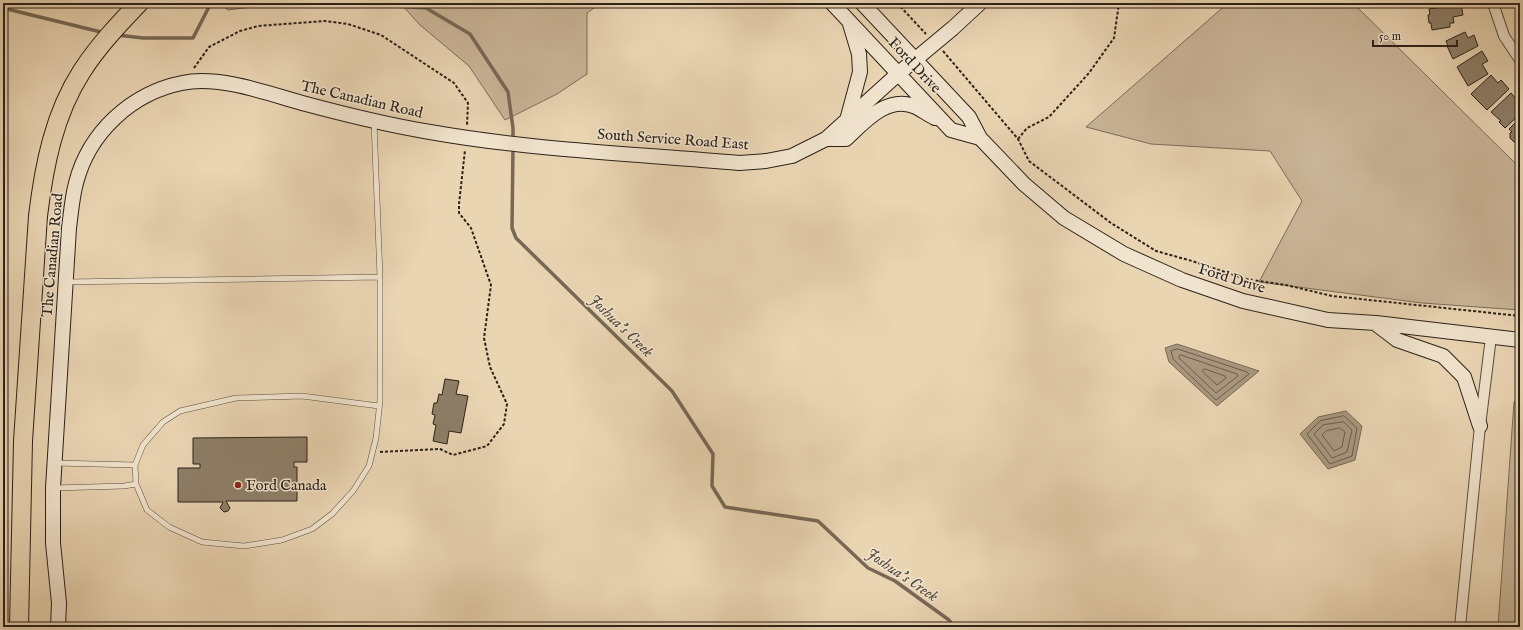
<svg xmlns="http://www.w3.org/2000/svg" width="1523" height="630" font-family="'IM FELL English',serif">
	<style>
		.green { fill: #cab699; stroke: #7a6c59 }
		.water { fill: #a9987f; stroke: #776856 }
		.lines { fill: none; stroke-linecap: round; stroke-linejoin: round }
		.shore { stroke: #6a5c4c; stroke-width: 1 }
		.stream { stroke: #776856; stroke-width: 3.5 }
		.building { fill: #8e7f69; stroke: #2b2119 }
		.lane-casing { stroke: #5b4e40; stroke-width: 6 }
		.street-casing { stroke: #5b4e40; stroke-width: 12 }
		.secondary-casing { stroke: #2b2119; stroke-width: 16 }
		.highway-casing { stroke: #2b2119; stroke-width: 20 }
		.path { stroke: #2b2119; stroke-width: 2; stroke-dasharray: 3 2; stroke-linecap: butt }
		.lane { stroke: #f1e4ce; stroke-width: 5 }
		.street { stroke: #f1e4ce; stroke-width: 10 }
		.secondary { stroke: #f1e4ce; stroke-width: 14 }
		.highway { stroke: #ead5b3; stroke-width: 18 }
		.poi-dot { fill: #8f2418; stroke: #f1e4ce; stroke-width: 1.5 }
		.labels { text-anchor: middle; stroke-width: 3; stroke-linejoin: round; paint-order: stroke }
		.street-label { font-size: 15px; fill: #2b2119; stroke: #f1e4ce }
		.poi-label { font-size: 15px; fill: #2b2119; stroke: #f1e4ce; text-anchor: start }
		.water-label { font-size: 16px; font-style: italic; fill: #574b3d; stroke: #f1e4ce }
	</style>
	<rect width="100%" height="100%" fill="#ead5b3"/>
	<filter id="stains"><feTurbulence type="fractalNoise" baseFrequency=".005" numOctaves="4"/><feColorMatrix values="0 0 0 0 .2 0 0 0 0 .09 0 0 0 0 .02 0 0 0 .5 -.17"/></filter>
	<radialGradient id="worn" r=".72"><stop offset=".6" stop-color="#630" stop-opacity="0"/><stop offset="1" stop-color="#630" stop-opacity=".3"/></radialGradient>
	<path class="green" d="M219,3H282L228,10Z
		M400,3H601L587,13V74L557,94L505,120L469,66L420,25Z
		M1228,3H1353L1520,168V310L1422,303L1259,282L1302,201L1270,151L1151,144L1086,127Z
		M1520,398V627H1498L1514,402Z"/>
	<path class="water" d="M1177,344L1259,371L1217,406L1169,362L1165,348Z
		M1346,411L1362,426L1355,460L1328,469L1300,434L1318,417Z"/>
	<g class="lines">
		<path class="shore" d="M1178,349L1247,372L1249,374L1216,400L1173,359L1171,351Z
			M1181,355L1237,374L1238,376L1216,393L1179,358V356Z
			M1205,369L1225,376L1226,378L1217,385L1203,372V370Z
			M1344,416L1357,428L1352,456L1330,464L1307,434L1320,421Z
			M1344,422L1352,430L1347,452L1332,458L1314,434L1323,425Z
			M1340,428L1345,432L1342,447L1334,451L1322,435L1326,431Z"/>
		<path class="stream" d="M349,3L426,8L470,34L508,92L513,128V141
			M3,8L105,33
			M117,35L143,38H193L211,3
			M513,147L512,228L516,238L672,391L713,454L712,486L725,507L818,521L868,568L895,581L949,620L954,627"/>
	</g>
	<path class="building" d="M1461,4L1463,15L1453,17L1454,23H1450V27L1432,30L1431,23H1429L1428,15L1430,14L1429,9Z
		M1465,32L1468,38L1474,35L1478,46L1453,59L1447,46H1448L1446,41Z
		M1482,51L1488,61L1482,64L1488,74L1468,86L1457,67Z
		M1491,75L1498,83L1501,80L1509,89L1487,110L1471,94Z
		M1511,93L1518,101L1516,103L1518,104L1520,103V114L1505,128L1499,122L1501,121L1491,112Z
		M1520,118V140L1514,142L1510,138V133L1512,132L1509,129Z
		M445,379L459,381L456,394L468,396L461,433L449,431L447,444L433,441L436,425L433,424L435,415L432,414L434,403H437L439,394L442,395Z
		M307,437V462H294V467H297V501H226L230,508L228,511L224,512L220,508L223,502H178V468H200V464H193V438Z"/>
	<g class="lines">
		<defs>
			<path id="lane" d="M374,122L380,277V401L376,438L369,466L353,491L332,514L312,529L282,540L244,546L202,542L169,527L147,510L136,484L135,465L143,445L163,422L180,411L236,398L302,396L379,406
				M66,282L380,277
				M56,463L135,465
				M54,488L124,486L136,484"/>
			<path id="street" d="M1493,3L1504,36L1520,60
				M1460,627L1480,426L1491,337"/>
			<path id="secondary" d="M832,3L951,130L980,138
				M862,3L969,117L980,138L1024,184L1064,218L1124,254L1182,280L1243,301L1328,320L1376,323L1520,340
				M847,120L860,72L859,54L850,24
				M826,139H846C864,122 888,94 916,107C922,110 929,115 935,118
				M1376,324L1397,340L1443,356L1464,377L1480,426
				M58,627L59,603L53,543V488L69,228C71,213 72,198 76,183C89,132 132,93 182,83C220,75 269,94 306,104C347,115 388,125 430,132C532,150 636,154 739,163L766,161L792,156L826,139L899,73L953,28L980,3"/>
			<path id="highway" d="M19,627L23,441L38,216C44,166 54,114 82,71C98,46 119,24 139,3"/>
		</defs>
		<use href="#lane" class="lane-casing"/>
		<use href="#street" class="street-casing"/>
		<use href="#secondary" class="secondary-casing"/>
		<use href="#highway" class="highway-casing"/>
		<path class="path" d="M897,3L926,34
			M943,51L1018,139L1029,161L1111,223L1156,251L1192,261L1246,279L1286,285L1332,296L1520,316
			M194,68L209,47L240,31L258,26L325,21L348,24L381,35L454,83L468,103L467,125
			M1018,139L1027,128L1049,117L1089,73L1114,38L1119,3
			M380,452L440,449L453,455L487,446L504,424L507,404L490,367L484,338L491,285L471,228L459,213V204L465,150"/>
		<use href="#lane" class="lane"/>
		<use href="#street" class="street"/>
		<use href="#secondary" class="secondary"/>
		<use href="#highway" class="highway"/>
	</g>
	<circle class="poi-dot" cx="238" cy="485" r="4"/>
	<g class="labels">
		<g class="street-label">
			<text transform="translate(915 65) rotate(47)" y="5">Ford Drive</text>
			<text transform="translate(362 99) rotate(13)" y="5">The Canadian Road</text>
			<text transform="translate(673 139) rotate(4)" y="5">South Service Road East</text>
			<text transform="translate(52 255) rotate(-85)" y="5">The Canadian Road</text>
			<text transform="translate(1232 278) rotate(17)" y="5">Ford Drive</text>
		</g>
		<g class="poi-label">
			<text x="246" y="490">Ford Canada</text>
		</g>
		<g class="water-label">
			<text transform="translate(622 325) rotate(44)" y="6">Joshua's Creek</text>
			<text transform="translate(903 574) rotate(34)" y="6">Joshua's Creek</text>
		</g>
	</g>
	<rect width="1523" height="630" fill="none" stroke="#ead5b3" stroke-width="16"/>
	<rect x="4" y="4" width="1515" height="622" fill="none" stroke="#2b2119" stroke-width="2"/>
	<rect x="8" y="8" width="1507" height="614" fill="none" stroke="#2b2119"/>
	<path d="M1373 40v6h84v-6" fill="none" stroke="#2b2119" stroke-width="2"/>
	<text x="1379" y="40" font-size="12" fill="#2b2119" stroke="#f1e4ce" stroke-width="3" paint-order="stroke">50 m</text>
	<rect width="100%" height="100%" filter="url(#stains)"/>
	<rect width="100%" height="100%" fill="url(#worn)"/>
</svg>
